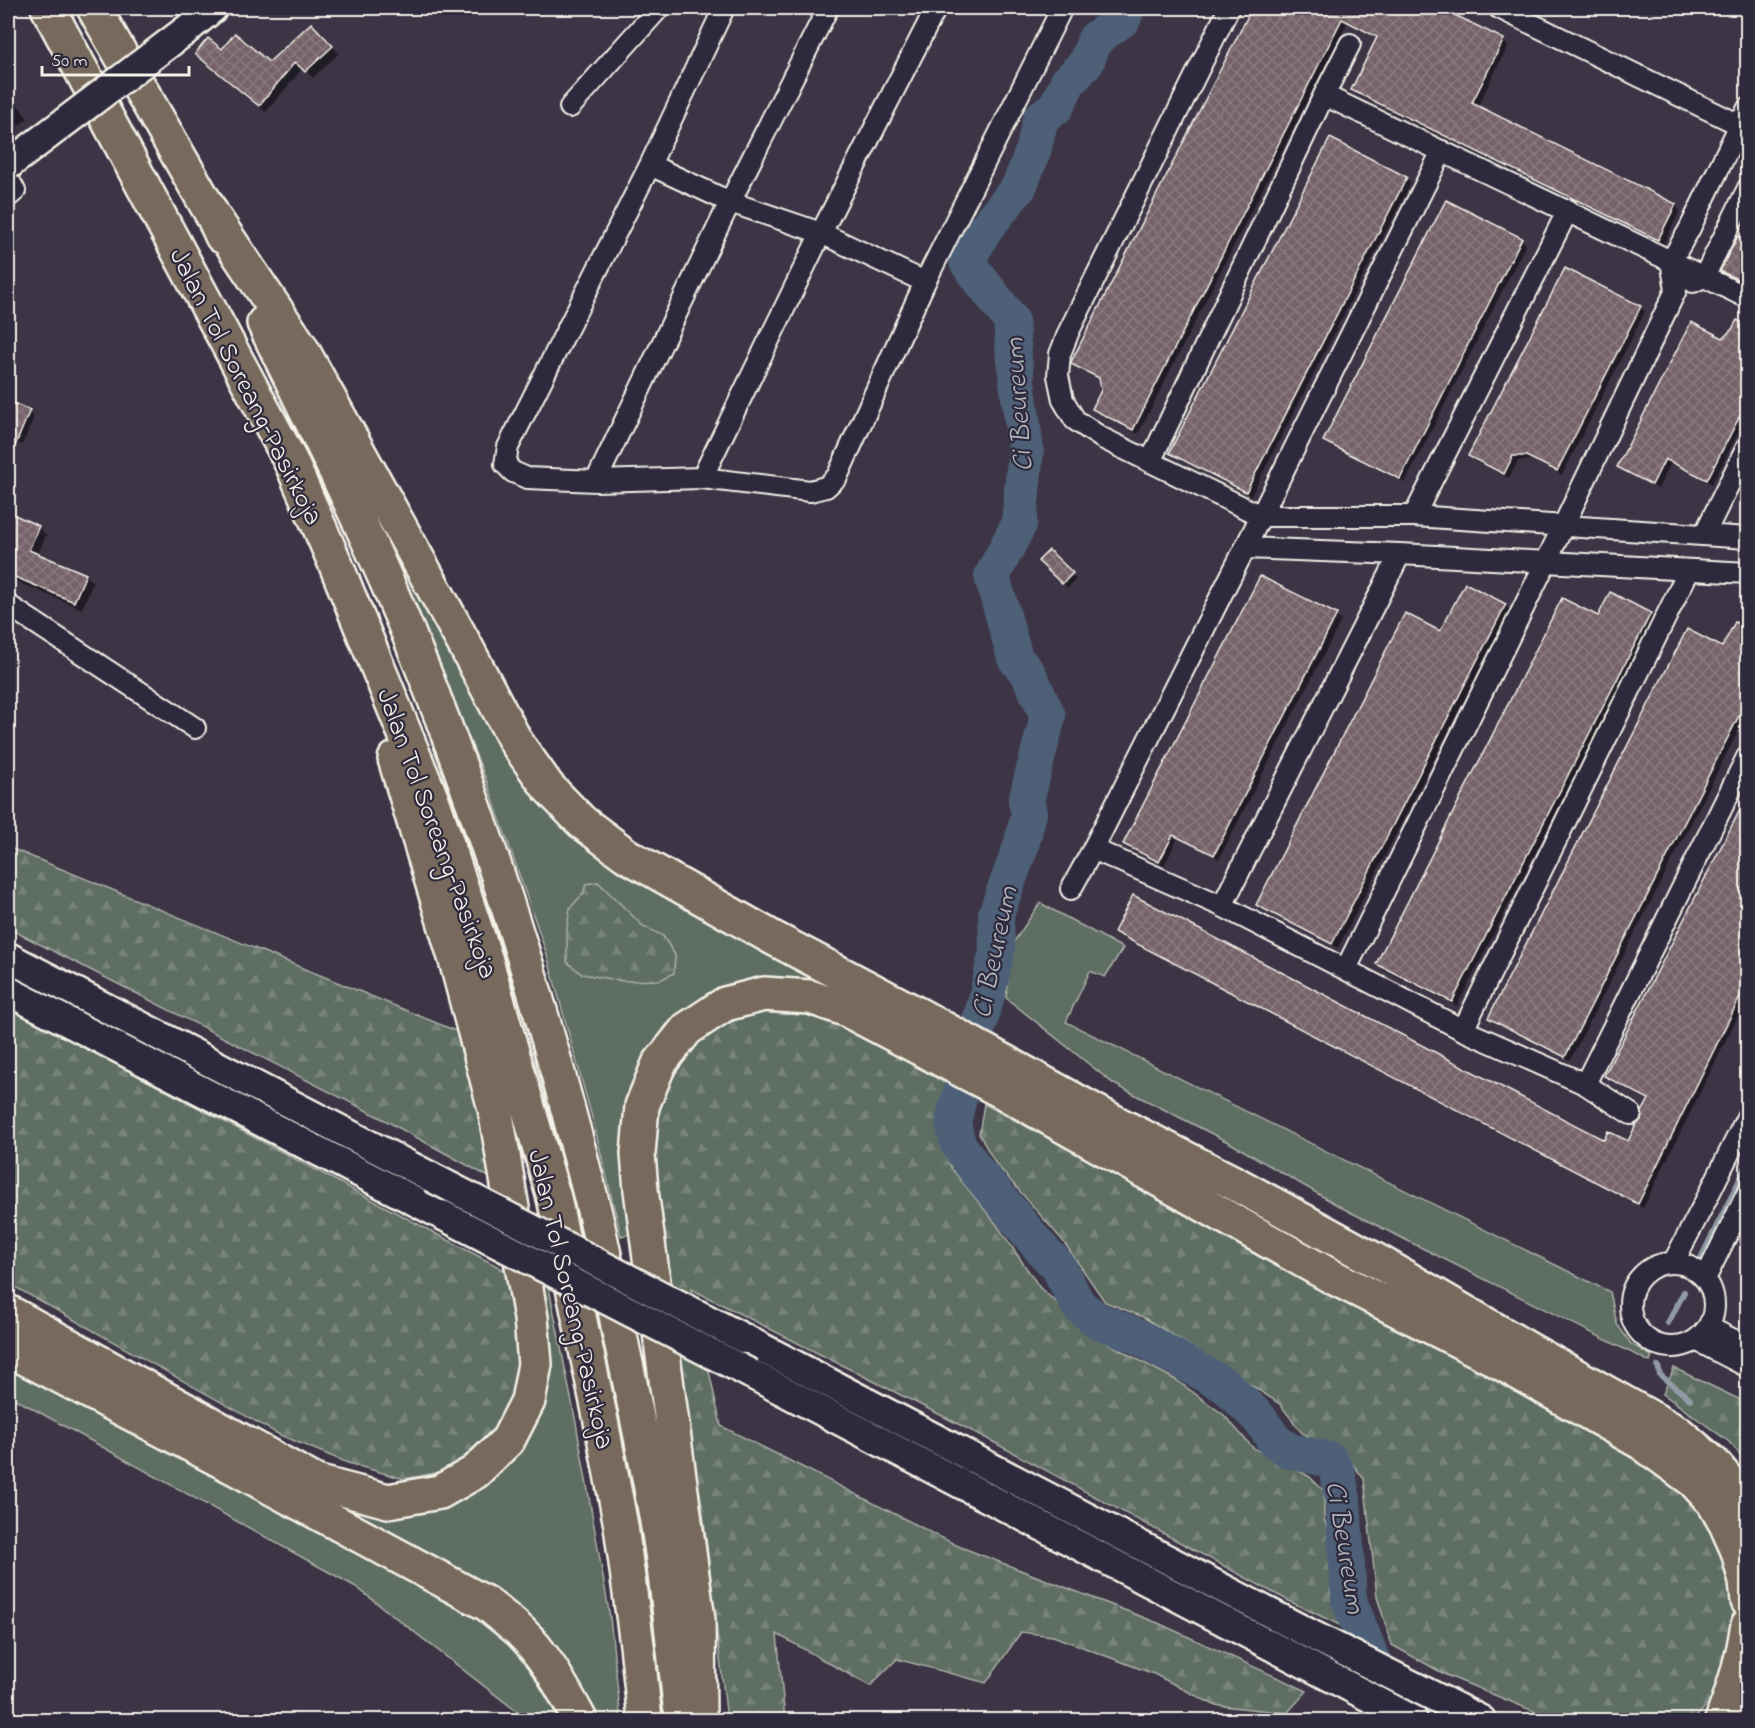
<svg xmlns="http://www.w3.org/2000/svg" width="1755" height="1728" font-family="'Indie Flower',sans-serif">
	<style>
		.green { fill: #5f6e64; stroke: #aab0a6; stroke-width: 1.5 }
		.forest { fill: url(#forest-firs); stroke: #aab0a6; stroke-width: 1.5 }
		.shadow { fill: #0007 }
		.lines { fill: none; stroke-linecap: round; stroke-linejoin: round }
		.stream { stroke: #909ba5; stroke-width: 6 }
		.river { stroke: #4d6178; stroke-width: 36 }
		.building { fill: url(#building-cross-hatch); stroke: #f4f1e8; stroke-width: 1.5 }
		.street-casing { stroke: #f4f1e8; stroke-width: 24 }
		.secondary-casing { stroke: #f4f1e8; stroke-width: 33 }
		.highway-casing { stroke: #f4f1e8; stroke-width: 38 }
		.street { stroke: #2f2a3d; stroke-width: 20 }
		.secondary { stroke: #2f2a3d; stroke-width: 28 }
		.highway { stroke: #77695c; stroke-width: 33 }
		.secondary-bridge-casing { stroke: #f4f1e8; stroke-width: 33; stroke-linecap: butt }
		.secondary-bridge { stroke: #2f2a3d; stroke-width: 28 }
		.labels { text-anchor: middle; stroke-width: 4.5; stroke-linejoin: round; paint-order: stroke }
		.street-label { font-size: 27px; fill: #f4f1e8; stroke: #2f2a3d }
		.water-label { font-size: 28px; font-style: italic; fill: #b1b7bb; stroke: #2f2a3d }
	</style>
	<defs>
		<pattern id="forest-firs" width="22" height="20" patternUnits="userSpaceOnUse" patternTransform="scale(1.5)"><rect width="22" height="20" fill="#5f6e64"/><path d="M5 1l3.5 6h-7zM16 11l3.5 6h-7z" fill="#77837a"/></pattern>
		<pattern id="building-cross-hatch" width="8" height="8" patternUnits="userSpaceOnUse" patternTransform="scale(1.5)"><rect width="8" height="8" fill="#76636a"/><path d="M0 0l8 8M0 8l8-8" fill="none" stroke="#8a7a7f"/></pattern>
	</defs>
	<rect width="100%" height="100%" fill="#3d3546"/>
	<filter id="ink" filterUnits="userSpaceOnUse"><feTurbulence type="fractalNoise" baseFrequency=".0167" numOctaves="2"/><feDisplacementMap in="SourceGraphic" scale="12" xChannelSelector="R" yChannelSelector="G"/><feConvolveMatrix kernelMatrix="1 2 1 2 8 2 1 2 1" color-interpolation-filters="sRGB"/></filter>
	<g filter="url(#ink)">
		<path class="green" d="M402,544L505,747L840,990L769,979L708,993L666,1025L643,1059L625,1109L623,1166L633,1233L621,1236L593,1121L546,952L487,782L391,547Z
			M1040,903L1123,948L1105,977L1090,971L1066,1022L1610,1292L1617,1324L1631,1344L1652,1356L1650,1362L1346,1210L1232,1144L1114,1084L1006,998L1011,946Z
			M539,1283H548L576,1423L610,1617L621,1720H595L576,1677L543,1628L479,1582L297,1485L453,1503L492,1481L525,1440Z
			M8,1364L416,1573L531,1654L569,1720H528L356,1587L8,1395Z"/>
		<path class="forest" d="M8,847L461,1033L481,1125L489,1177L379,1117L8,928Z
			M598,882L643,926L663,936L675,955L674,973L660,980L623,981L582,974L567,962V928L570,908L583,894L586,884Z
			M8,1007L514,1275L524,1333L519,1386L486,1449L451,1470L404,1479L348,1463L280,1435L8,1283Z
			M753,1012L820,1016L900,1056L946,1084L938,1113L951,1168L997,1225L1040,1288L1096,1337L1176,1380L1224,1415L1253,1448L1284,1462L1310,1477L1324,1491V1519L1338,1557L1330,1593L1344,1627L1291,1602L982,1436L691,1289L721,1426L958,1546L1158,1623L1307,1691L1287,1713L1214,1705L1154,1674L1053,1636L1021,1632L986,1683L897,1659L870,1686L777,1634L785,1720H727L703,1512L687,1414L660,1204L652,1123L666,1089L698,1038Z
			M984,1104L1660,1467L1711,1514L1735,1564L1736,1610L1716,1694L1694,1720H1555L1446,1675L1392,1645L1377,1597L1364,1479L1345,1454L1302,1433L1280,1404L1205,1355L1143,1317L1105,1302L1063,1241L996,1164L979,1134Z
			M1674,1368L1747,1403V1462L1728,1441L1663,1394Z"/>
		<path class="shadow" d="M1254,8H1437L1503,41L1508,46L1477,108L1675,205L1680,210L1664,244L1357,95L1352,90L1378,39L1347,23L1138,434L1099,414L1094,409L1103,391L1101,380L1078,369L1073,363Z
			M311,25L339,53L313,78L303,68L266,112L203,60L222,51L270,64Z
			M8,91L28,119L8,133Z
			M1406,178L1411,183L1251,496L1176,458L1171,453Z
			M1447,202L1521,239L1526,244L1405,483L1330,445L1325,440Z
			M1748,242V285L1727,276L1722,271Z
			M1565,270L1640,307L1645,312L1562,475L1532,460L1518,461L1509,478L1475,461L1470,456Z
			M1748,327V414L1712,484L1671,463L1658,489L1624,471L1619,467L1723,340Z
			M8,403L29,412L34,417L22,445L8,439Z
			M1748,485V503L1741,498Z
			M8,514L39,527L46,535L38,555L86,575L93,583L82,609L8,578Z
			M1049,552L1076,579L1068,588L1040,561Z
			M1505,605L1510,610L1338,948L1263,910L1258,905Z
			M1650,614L1655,619L1457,1006L1382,969L1378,964L1598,618Z
			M1336,616L1341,621L1219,859L1178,838L1164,866L1130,849L1125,844Z
			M1748,630V712L1570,1060L1495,1023L1490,1018L1723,649Z
			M1748,798V996L1643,1208L1120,936L1116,932L1605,1142L1629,1143L1643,1121L1650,1100L1611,1081L1606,1076Z"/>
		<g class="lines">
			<path class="stream" d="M1700,1260L1748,1163
				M1668,1323L1684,1292
				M1658,1366L1660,1375L1690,1399"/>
			<path class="river" d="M1127,8L1123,19L1095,39L1086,63L1068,82L1056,107L1041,118L1033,151L1019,187L984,230L967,262L1011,320L1014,359L1026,450L1019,524L992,576L1015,658L1029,675L1048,716L1026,801L1029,813L1021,846L996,914L997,951L986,999L966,1071L953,1122L958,1144L976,1170L1044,1252L1058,1266L1078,1305L1097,1320L1137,1336L1226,1386L1259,1418L1275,1441L1290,1451L1330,1460L1337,1472L1343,1499L1349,1600L1377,1673L1387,1720"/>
		</g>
		<path class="building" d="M1252,8H1441L1504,39L1472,103L1676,204L1658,240L1351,90L1377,37L1342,19L1133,430L1092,409L1101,390L1099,378L1071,364V362Z
			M311,23L333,46L305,72L295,62L259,106L195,54L208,38L222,49L235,33L269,62Z
			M1330,138L1407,177L1246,492L1169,453Z
			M1446,200L1522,238L1400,479L1323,441Z
			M1738,236L1748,241V284L1720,271Z
			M1565,268L1641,306L1557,471L1526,456H1513L1504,474L1468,456Z
			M1737,320L1748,325V400L1707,480L1665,459L1652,485L1617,467L1691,322L1723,338L1732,329Z
			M8,401L30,410L8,463Z
			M8,512L39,526L29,550L86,574L74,602L8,574Z
			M1049,550L1073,573L1062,584L1038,561Z
			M1260,576L1337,614L1214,855L1173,835L1159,862L1123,844Z
			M1465,583L1506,604L1332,944L1256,905L1405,613L1440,631Z
			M1610,592L1651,613L1452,1002L1376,964L1562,598L1598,616Z
			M1735,622L1748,628V698L1565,1057L1488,1018L1687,629L1722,647Z
			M1748,794V981L1638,1204L1114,932L1133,895L1604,1140L1608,1131L1628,1141L1636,1125L1641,1120L1642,1112L1649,1099L1604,1076Z"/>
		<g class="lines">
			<defs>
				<path id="street" d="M724,8L650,165L508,447L505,464L513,472L527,478L596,481L702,478L810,491L826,487L837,477L925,282L1062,8
					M1229,8L1069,331L1060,354L1058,376L1063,400L1075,420L1102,438L1261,516H1414L1748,538
					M1499,8L1748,129
					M1324,95L1748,298
					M570,107L659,8
					M650,165L730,202L821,233L925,282
					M8,178L15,191L8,197
					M1693,282L1704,277L1748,188
					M1150,462L1324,95L1350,44
					M702,478L821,233L936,8
					M596,481L730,202L828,8
					M1414,516L1568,210
					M1704,535L1748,445
					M1245,548L1400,554L1748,573
					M8,605L195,728
					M1093,849L1222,906L1463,1030L1585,1084L1631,1114
					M1071,889L1093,849L1245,548L1442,151
					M1222,906L1400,554
					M1346,969L1546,562L1676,290L1671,261L1689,230L1748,108
					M1463,1030L1689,570
					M1585,1084L1748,755
					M1673,1263L1704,1204L1748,1115
					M1630 1305a42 42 0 1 1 84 0a42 42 0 1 1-84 0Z
					M1705,1279L1748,1192
					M1708,1327L1748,1347
					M1696,1340L1748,1367"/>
				<path id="secondary" d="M185,31L213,8
					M8,957L431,1177
					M8,991L442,1215
					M745,1339L1312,1635L1481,1720
					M751,1374L1413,1720"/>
				<path id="highway" d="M48,8L291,462L336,565L434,805L486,961L554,1198L600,1416L621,1526L637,1645L645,1720
					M94,8L213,216L222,236
					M213,216L300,346L465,645L516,742L548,787L582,822L626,855L773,938L921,1016L1118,1124L1236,1184L1384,1265L1533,1352L1678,1433L1714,1464L1740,1495L1748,1507
					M264,323C306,411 350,497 389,587C474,786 540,993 592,1202C603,1245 611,1288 619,1331C634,1402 650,1474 661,1546C669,1599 674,1652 680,1705
					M8,1312L316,1482L388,1501L440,1492L475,1472L508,1440L528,1401L535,1364L531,1318L495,1109L457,964L395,759
					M8,1349L235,1468L487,1604C498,1613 510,1622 520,1631C546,1656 563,1689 580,1720
					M699,1720L698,1620L641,1190L638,1154L642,1106L659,1064L687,1029L725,1004L764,994L810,997L845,1009L1005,1093L1329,1275L1487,1355L1642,1443L1694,1481L1714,1503L1726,1524L1738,1551L1746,1582L1748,1601
					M1722,1720C1734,1689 1743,1658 1748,1625"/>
			</defs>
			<use href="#street" class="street-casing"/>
			<use href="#secondary" class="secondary-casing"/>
			<use href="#highway" class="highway-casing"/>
			<use href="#street" class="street"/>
			<use href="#secondary" class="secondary"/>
			<use href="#highway" class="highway"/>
			<defs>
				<path id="secondary-bridge" d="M8,165L185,31
					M431,1177L745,1339
					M442,1215L751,1374"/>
			</defs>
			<use href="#secondary-bridge" class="secondary-bridge-casing"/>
			<use href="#secondary-bridge" class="secondary-bridge"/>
		</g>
	</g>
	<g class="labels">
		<g class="street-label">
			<text transform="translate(247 386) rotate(63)" y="9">Jalan Tol Soreang–Pasirkoja</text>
			<text transform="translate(438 833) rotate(70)" y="9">Jalan Tol Soreang–Pasirkoja</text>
			<text transform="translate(572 1299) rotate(77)" y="9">Jalan Tol Soreang–Pasirkoja</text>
		</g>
		<g class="water-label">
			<text transform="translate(1017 405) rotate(-94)" y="10">Ci Beureum</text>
			<text transform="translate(993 952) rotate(-78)" y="10">Ci Beureum</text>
			<text transform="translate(1347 1547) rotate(81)" y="10">Ci Beureum</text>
		</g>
	</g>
	<rect width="1755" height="1728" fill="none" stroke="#2f2a3d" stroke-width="30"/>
	<rect x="15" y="15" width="1725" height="1698" fill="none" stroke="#f4f1e8" stroke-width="2" filter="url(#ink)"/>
	<path d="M42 66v9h147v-9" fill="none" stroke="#f4f1e8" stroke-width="3"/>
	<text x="51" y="66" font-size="18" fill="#f4f1e8" stroke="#2f2a3d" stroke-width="4.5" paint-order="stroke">50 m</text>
</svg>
